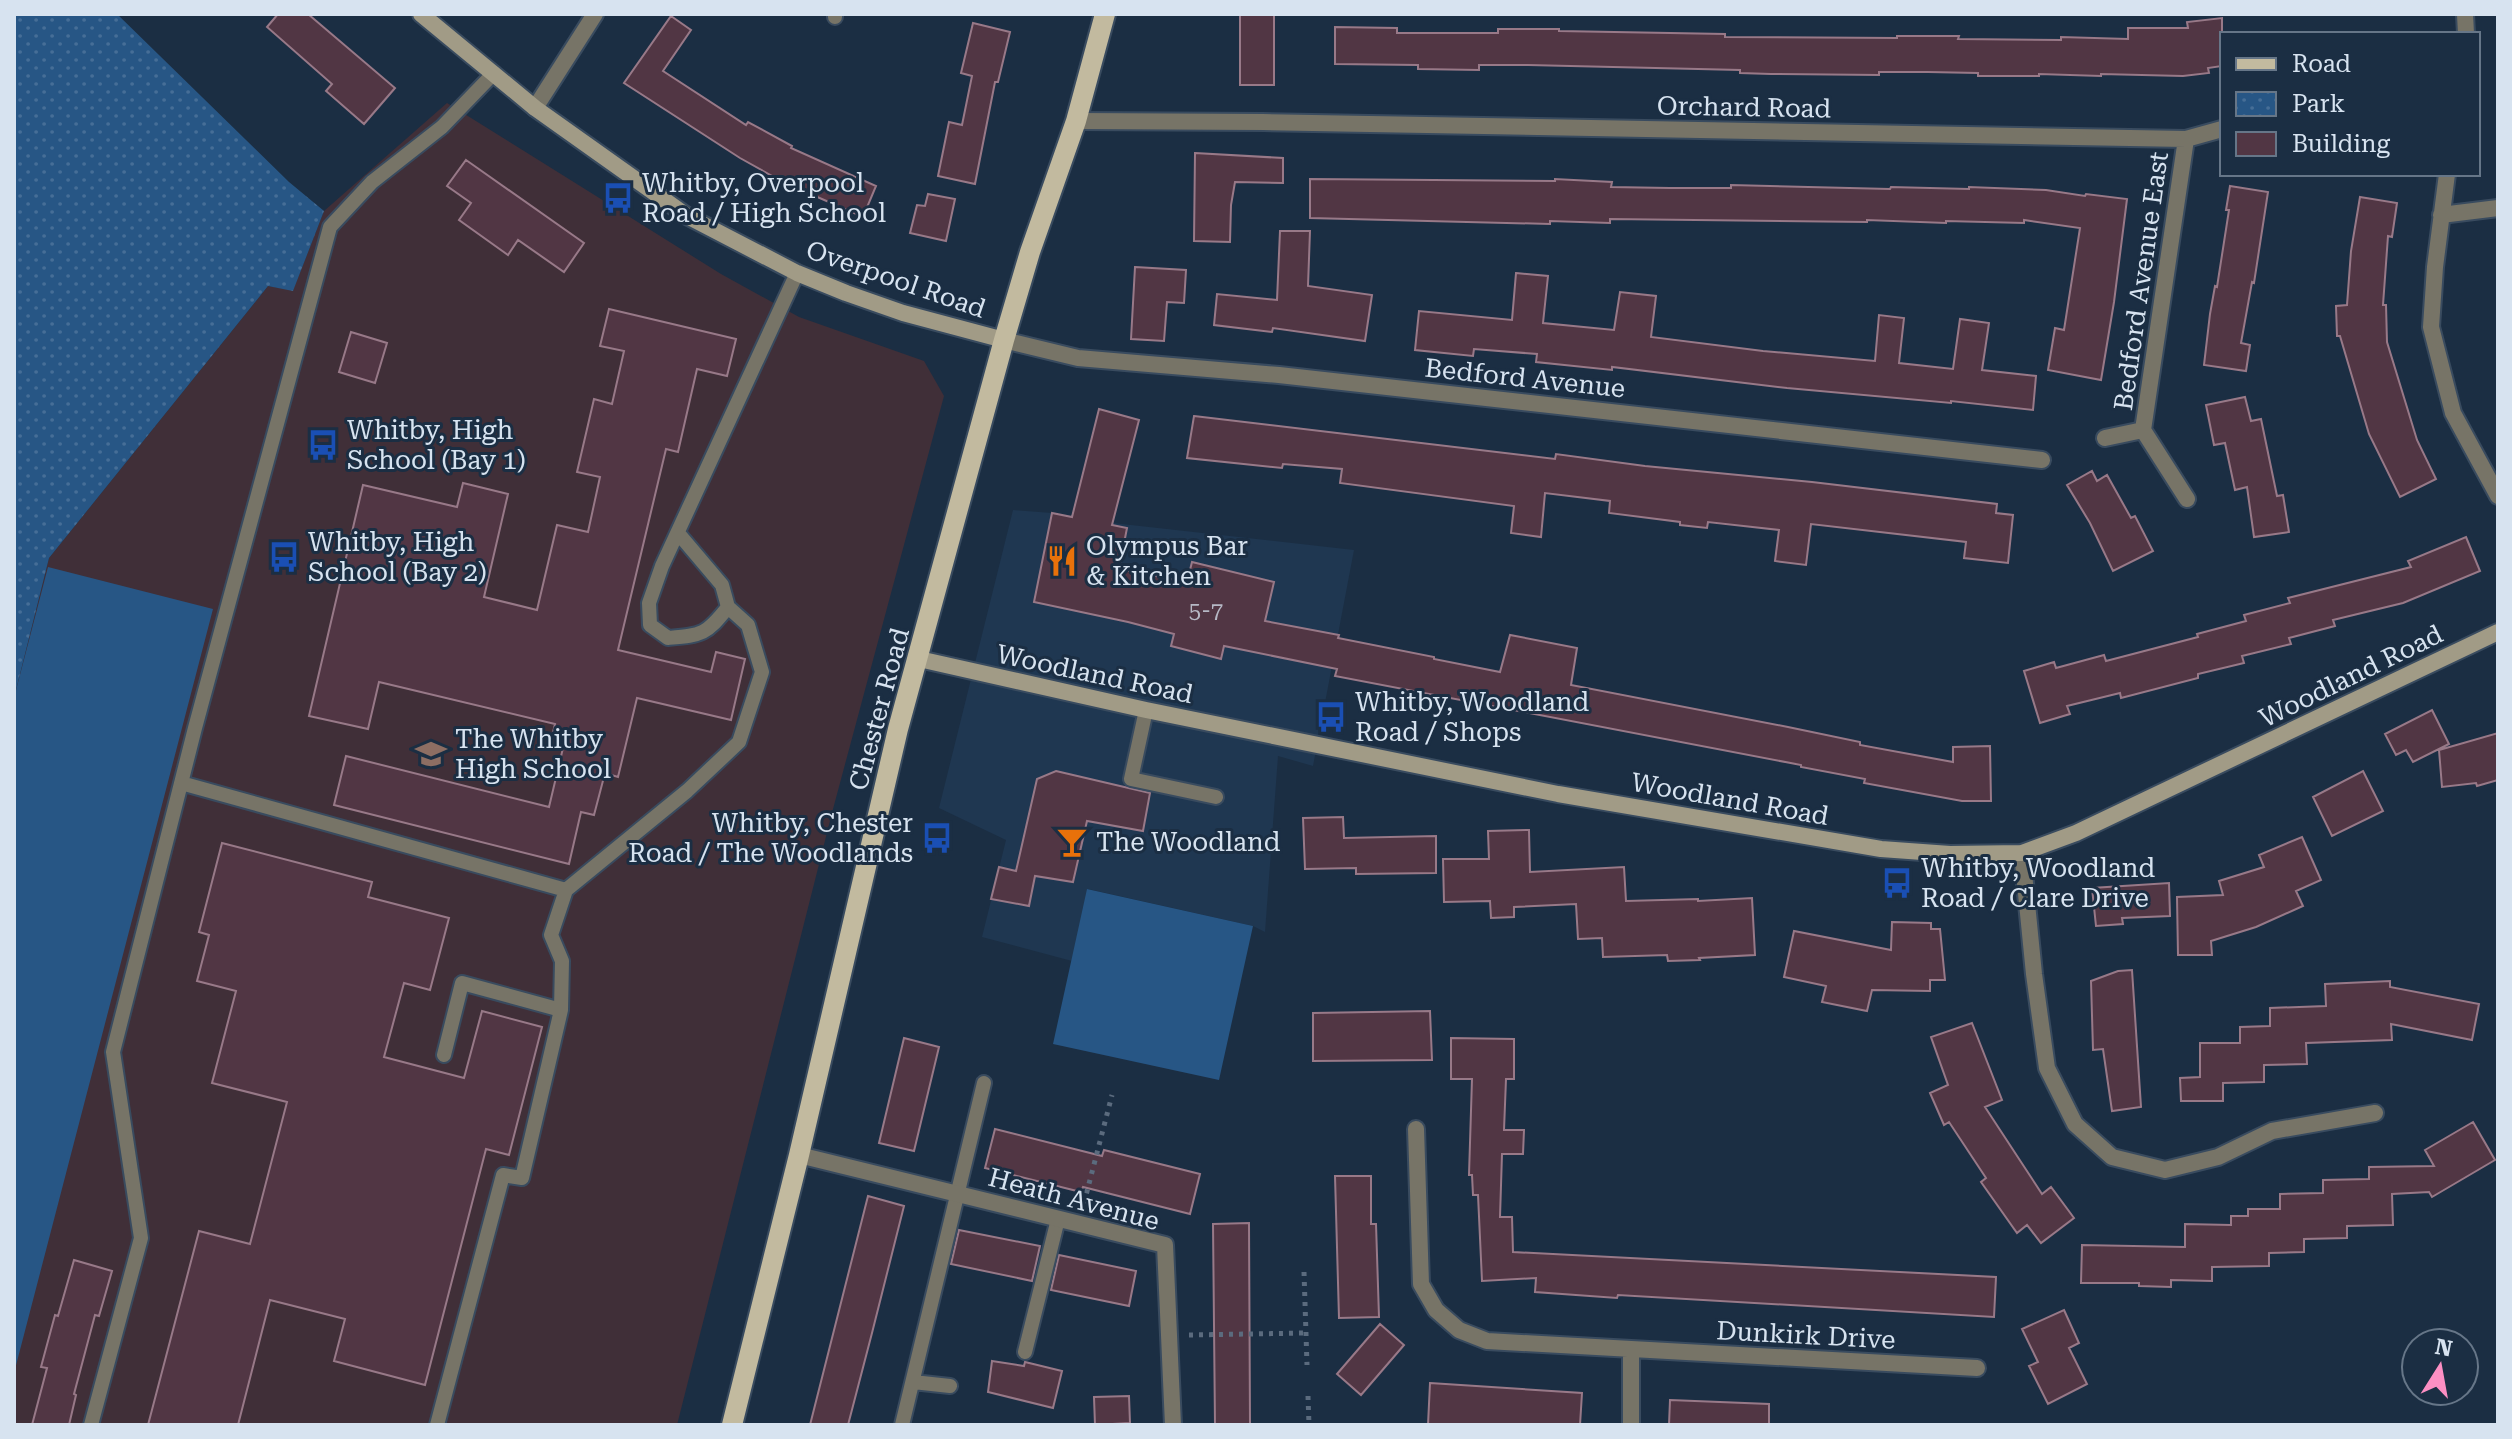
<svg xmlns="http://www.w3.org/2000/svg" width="2512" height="1439" font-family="'Roboto Serif',serif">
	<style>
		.built { fill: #1f3751 }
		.education { fill: #402f38 }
		.grass { fill: #275685 }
		.park { fill: url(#park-dots) }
		.building { fill: #513644; stroke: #987988; stroke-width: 2 }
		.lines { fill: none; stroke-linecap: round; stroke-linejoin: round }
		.lane-casing { stroke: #394b5f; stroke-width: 18 }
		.street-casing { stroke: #394b5f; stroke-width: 20 }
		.secondary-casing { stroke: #394b5f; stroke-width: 20 }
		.primary-casing { stroke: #394b5f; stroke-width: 24 }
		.path { stroke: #5b6b7e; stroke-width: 5; stroke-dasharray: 4 6; stroke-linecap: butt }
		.lane { stroke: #777467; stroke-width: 14 }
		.street { stroke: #777467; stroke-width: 16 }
		.secondary { stroke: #a19b86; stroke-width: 16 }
		.primary { stroke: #c2ba9f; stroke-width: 20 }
		.labels { text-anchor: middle; stroke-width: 6; stroke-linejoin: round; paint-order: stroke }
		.number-label { font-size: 22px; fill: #b6b8c5 }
		.street-label { font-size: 26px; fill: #d7e3f0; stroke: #1b2e43 }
		.poi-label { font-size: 26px; fill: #d7e3f0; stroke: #1b2e43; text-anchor: start }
	</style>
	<defs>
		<pattern id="park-dots" width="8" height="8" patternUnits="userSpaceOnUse" patternTransform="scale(2)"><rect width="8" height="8" fill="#275685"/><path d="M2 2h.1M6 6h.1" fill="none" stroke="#466e97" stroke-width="1.8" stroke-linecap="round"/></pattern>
	</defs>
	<rect width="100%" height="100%" fill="#1b2e43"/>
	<path class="built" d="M1013,510L1052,513L1104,522L1354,550L1313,766L1278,756L1265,932L1253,926L1088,889L1072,961L982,937L1006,840L939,808Z"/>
	<path class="education" d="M447,103L721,274L799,317L924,361L944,396L833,809L677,1425H14V698L49,558L268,286L293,290L324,211Z"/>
	<path class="grass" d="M48,567L213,609L14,1373V698Z
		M1087,889L1253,926L1219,1080L1053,1044Z"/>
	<path class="park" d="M14,14H117L289,182L324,211L293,291L268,286L49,558L14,698Z"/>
	<path class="building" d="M278,14H308L395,88L364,124L326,91L332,84L267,27Z
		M1240,14H1274V85H1240Z
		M671,16L691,30L663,71L746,125L748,122L792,146L791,148L876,186L863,217L783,182L740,158L624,83Z
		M2222,18V66L2208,68L2209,73L2183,76L2101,74V76L2039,74V76H1978V73L1928,72H1879V75L1771,74L1740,73V70L1528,65H1479V70L1418,69V65L1335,64V27L1397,28V33H1498V29H1559V31L1725,34V37L1897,38V36H1959L1958,39L2061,40V37L2128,39V28H2188L2187,22Z
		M973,23L1010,32L998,82H995L975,184L938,176L949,122L962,125L972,76L961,73Z
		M1195,153L1283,158V183L1235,182L1231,205L1230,242L1194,241Z
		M466,160L584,243L564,272L518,240L508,255L459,220L471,203L447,186Z
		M1310,179L1555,181V179L1612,182L1611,187L1670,188H1731V185L1890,189L1891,187L1969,189V187L2046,190L2085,196L2086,194L2127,199L2114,302L2101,380L2048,370L2055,328L2064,330L2080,228L2024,220V223L1946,221V223L1867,220V222L1610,219V223L1550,221V224L1310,218Z
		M2230,186L2268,192L2254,283L2252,282L2241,343L2250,345L2246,371L2204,365L2210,314L2215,286L2217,287L2229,210H2226Z
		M928,194L955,199L946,241L910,233L917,205L925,206Z
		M2360,197L2397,203L2392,237L2388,236L2383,305H2386L2387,342L2417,440L2436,479L2400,497L2369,434L2340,336H2337L2336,306L2347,305L2351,251Z
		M1280,231H1310L1308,286L1372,295L1365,341L1273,328L1272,332L1214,325L1217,294L1277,300Z
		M1135,267L1186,270L1184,303L1167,302L1164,341L1131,339Z
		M1516,273L1548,276L1543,323L1614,330L1620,292L1656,296L1651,337L1763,351L1875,361L1879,315L1904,318L1899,363L1953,369L1960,319L1989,323L1982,370L2036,376L2033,410L1951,401V403L1787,388L1612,367V370L1536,362L1537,354L1474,349L1473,356L1415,350L1419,311L1512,320Z
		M609,309L736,339L727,376L697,369L678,452L666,449L618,650L711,672L716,652L745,659L731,720L637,698L618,777L605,773L594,815L581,812L569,864L334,805L346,756L549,807L563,748L550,745L555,724L379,682L368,729L309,716L363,485L457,507L463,483L508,494L484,597L537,610L557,525L588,532L600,477L577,472L594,399L612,404L624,351L600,346Z
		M351,332L387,343L375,383L339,372Z
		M2245,397L2251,421L2261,419L2277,496L2283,495L2289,532L2254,537L2247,487L2235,490L2225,443L2214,445L2206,405Z
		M1099,409L1139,420L1112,525L1127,528L1119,569L1187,582L1192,562L1274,582L1265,621L1339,635L1338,638L1434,657V659L1500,672L1510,635L1577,648L1571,685L1788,727L1860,742V745L1953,762V747L1990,746L1991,801H1962L1864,783L1865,779L1801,767V765L1335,676L1337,669L1224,646L1221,659L1171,646L1174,634L1128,622L1034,602L1052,513L1072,517Z
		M1194,416L1555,459L1556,454L1645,466L1812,482L1997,504L1996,513L2013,515L2008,563L1964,558L1966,542L1811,524L1806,565L1775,561L1779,530L1708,522L1707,528L1680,525V522L1609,513L1610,501L1545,493L1541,537L1511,533L1514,506L1340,483L1342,469L1283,464L1282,468L1187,458Z
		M2092,471L2097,481L2107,475L2131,518L2135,516L2153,551L2113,571L2090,523L2067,485Z
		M2466,537L2480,571L2403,603L2333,620L2335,626L2289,638L2291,644L2242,656L2244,663L2198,674V678L2121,698L2120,693L2067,706L2070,714L2040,723L2024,671L2054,662L2056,668L2104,655L2106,661L2198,637L2197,634L2246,621L2244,615L2290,603L2288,598L2411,567L2408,561Z
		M2432,710L2449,744L2413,762L2406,750L2396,755L2385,734Z
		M2498,733V780L2477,786L2476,783L2442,787L2439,750Z
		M1056,771L1150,793L1143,831L1087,821L1073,882L1035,876L1029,906L991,899L999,867L1016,871L1037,779Z
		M2363,771L2383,811L2332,836L2313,797Z
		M1343,817L1344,838L1436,836V873L1356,874V868L1305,869L1303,818Z
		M1529,830L1530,872L1624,867L1626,901L1698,899V901L1752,898L1755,955L1699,958L1700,960L1668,961L1667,955L1603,957L1602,938L1578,939L1576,904L1514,907V917L1491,918L1490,901L1444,902L1443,859H1489L1488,831Z
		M2302,837L2321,880L2296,891L2303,906L2256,927L2211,941L2212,955H2178L2177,897L2223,895L2219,881L2264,867L2259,855Z
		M222,843L372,882L368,897L449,918L430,990L404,983L384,1057L464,1078L482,1011L542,1027L509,1155L486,1149L425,1385L334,1361L345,1319L270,1300L238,1425H148L199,1231L250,1244L287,1102L212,1083L236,991L197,981L209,935L199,932Z
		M2169,883L2170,916L2122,918L2123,924L2096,926L2092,888Z
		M1892,922L1931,923V929H1940L1945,980H1930V991L1872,990L1867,1011L1822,1002L1826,986L1784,977L1794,931L1891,950Z
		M2132,970L2141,1107L2112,1111L2103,1049L2093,1050L2091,981L2118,971Z
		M2390,981V987L2479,1004L2472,1040L2391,1024L2392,1040L2306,1043L2307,1064L2264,1065V1082L2223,1083V1101H2181L2180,1078L2200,1077V1043H2240V1027L2270,1026V1008L2326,1006L2325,984Z
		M1430,1011L1432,1060L1313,1061V1013Z
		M1972,1023L2002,1100L1985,1107L2042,1194L2051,1187L2074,1218L2041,1243L2027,1225L2017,1233L1981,1182L1986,1178L1949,1122L1944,1125L1930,1093L1948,1085L1931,1037Z
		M904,1038L939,1047L914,1151L879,1143Z
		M1451,1038L1514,1039V1079H1506L1504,1130H1524L1523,1154H1502L1500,1217H1512L1513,1252L1996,1277L1994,1317L1618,1295L1617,1298L1535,1292L1536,1278L1482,1281L1478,1195H1473L1472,1175H1469L1472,1079H1451Z
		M2473,1122L2495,1160L2432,1197L2429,1192L2392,1194L2393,1225L2347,1226V1238L2304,1239V1252L2269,1253V1266L2212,1267V1281L2171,1280V1287L2139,1286V1283H2081L2082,1245L2185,1247V1224L2231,1225V1216H2248V1209H2280V1194L2323,1193V1180L2369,1179V1167L2434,1166L2425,1150Z
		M995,1129L1102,1156L1104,1150L1200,1174L1190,1214L1083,1187L1081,1192L985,1168Z
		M1335,1176H1371V1224H1376L1379,1317L1339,1318Z
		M868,1196L904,1206L872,1333L848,1425H810Z
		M1249,1223L1250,1425H1215L1213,1224Z
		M959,1230L1040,1246L1032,1281L951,1264Z
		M1059,1255L1136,1271L1129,1306L1051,1290Z
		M74,1260L112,1271L99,1316L95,1315L74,1394L76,1395L69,1425H32L47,1368L41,1367L55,1315L58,1316Z
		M2064,1310L2079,1343L2069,1348L2087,1384L2048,1404L2029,1366L2038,1362L2022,1329Z
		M1380,1324L1404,1345L1361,1395L1337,1374Z
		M992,1361L1024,1366L1025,1362L1062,1371L1053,1408L988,1392Z
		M1430,1383L1582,1393L1580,1425H1428Z
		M1129,1396L1130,1423L1095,1425L1094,1397Z
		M1670,1400L1769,1404V1425H1669Z"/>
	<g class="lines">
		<defs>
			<path id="lane" d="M835,17V14
				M678,533L722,585L728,607C706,635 702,635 668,638L650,625L649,603L662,566L797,273
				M1146,710L1131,779L1216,797
				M181,783L566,890
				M561,1010L562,961L551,935L566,890L687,791L739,742L762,672L748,625L728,607
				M1025,1352L1058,1219
				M913,1382L950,1386
				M91,1425L141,1238L113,1052L195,728L330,227L372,182L442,127L494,73
				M437,1425L503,1175L522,1178L561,1010L462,983L444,1055
				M902,1425L984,1083"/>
			<path id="street" d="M2465,14L2466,34
				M535,108L595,14
				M1076,121L1263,122L2186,139L2222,129
				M2186,139L2143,430L2187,499
				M2447,174L2435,267L2431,327L2453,413L2498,496
				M2441,215L2498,208
				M1004,340L1078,358L1279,375L2042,460
				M2105,438L2143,430
				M2022,853L2034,974L2047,1068L2075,1124L2112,1157L2165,1170L2218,1157L2272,1131L2375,1113
				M1416,1129L1421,1284L1436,1310L1459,1330L1487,1341L1977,1368
				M799,1155L1165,1245L1173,1425
				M1631,1350V1425"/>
			<path id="secondary" d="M421,14L535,108L687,216L797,273L846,293L903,313L1004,340
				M919,659L1146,710L1558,794L1881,849L1950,854L2022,853L2076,833L2498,632"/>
			<path id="primary" d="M732,1425L799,1155L898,729L1004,340L1030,252L1076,121L1105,14"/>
		</defs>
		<use href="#lane" class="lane-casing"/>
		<use href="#street" class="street-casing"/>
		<use href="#secondary" class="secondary-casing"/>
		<use href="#primary" class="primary-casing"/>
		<path class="path" d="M1084,1203L1112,1095
			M1304,1272L1307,1365
			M1189,1335L1306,1333
			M1308,1396L1309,1425"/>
		<use href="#lane" class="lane"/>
		<use href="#street" class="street"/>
		<use href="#secondary" class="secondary"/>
		<use href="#primary" class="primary"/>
	</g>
	<defs>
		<symbol id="bus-bare" viewBox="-9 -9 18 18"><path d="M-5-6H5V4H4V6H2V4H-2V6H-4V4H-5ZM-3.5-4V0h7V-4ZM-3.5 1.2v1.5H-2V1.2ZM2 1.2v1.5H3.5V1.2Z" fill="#1a4fb4" stroke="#1b2e43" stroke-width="2.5" paint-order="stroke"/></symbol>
		<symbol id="restaurant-bare" viewBox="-9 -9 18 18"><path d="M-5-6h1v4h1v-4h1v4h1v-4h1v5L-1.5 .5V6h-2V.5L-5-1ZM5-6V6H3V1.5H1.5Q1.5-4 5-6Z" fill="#e8710a" stroke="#1b2e43" stroke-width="2.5" paint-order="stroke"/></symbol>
		<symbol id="school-bare" viewBox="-9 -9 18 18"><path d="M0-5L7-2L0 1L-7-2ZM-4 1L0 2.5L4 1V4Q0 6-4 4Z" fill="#8d6e63" stroke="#1b2e43" stroke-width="2.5" paint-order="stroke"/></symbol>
		<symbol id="bar-bare" viewBox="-9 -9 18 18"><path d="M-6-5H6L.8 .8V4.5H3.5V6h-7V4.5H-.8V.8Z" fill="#e8710a" stroke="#1b2e43" stroke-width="2.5" paint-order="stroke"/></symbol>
	</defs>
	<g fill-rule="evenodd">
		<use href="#bus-bare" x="596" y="176" width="44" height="44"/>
		<use href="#bus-bare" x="301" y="423" width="44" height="44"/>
		<use href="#bus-bare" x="262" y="535" width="44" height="44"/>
		<use href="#restaurant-bare" x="1040" y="539" width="44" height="44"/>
		<use href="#bus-bare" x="1309" y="695" width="44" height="44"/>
		<use href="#school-bare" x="409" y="732" width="44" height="44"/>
		<use href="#bus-bare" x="915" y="816" width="44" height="44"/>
		<use href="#bar-bare" x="1050" y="820" width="44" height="44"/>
		<use href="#bus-bare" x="1875" y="861" width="44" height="44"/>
	</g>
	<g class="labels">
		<g class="number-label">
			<text x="1206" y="618">5-7</text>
		</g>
		<g class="street-label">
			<text transform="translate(1744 107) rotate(1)" y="9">Orchard Road</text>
			<text transform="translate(896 279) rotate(19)" y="9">Overpool Road</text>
			<text transform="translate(2141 281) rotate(-82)" y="9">Bedford Avenue East</text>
			<text transform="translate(1525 378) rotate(6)" y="9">Bedford Avenue</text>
			<text transform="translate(1095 674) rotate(12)" y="9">Woodland Road</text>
			<text transform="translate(2351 676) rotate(-26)" y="9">Woodland Road</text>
			<text transform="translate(879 709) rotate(-75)" y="9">Chester Road</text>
			<text transform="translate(1730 799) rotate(10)" y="9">Woodland Road</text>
			<text transform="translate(1074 1199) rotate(15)" y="9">Heath Avenue</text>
			<text transform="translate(1806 1335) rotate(3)" y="9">Dunkirk Drive</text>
		</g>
		<g class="poi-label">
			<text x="642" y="192">Whitby, Overpool<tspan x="642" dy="30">Road / High School</tspan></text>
			<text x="347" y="439">Whitby, High<tspan x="347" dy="30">School (Bay 1)</tspan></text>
			<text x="308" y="551">Whitby, High<tspan x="308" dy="30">School (Bay 2)</tspan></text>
			<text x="1086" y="555">Olympus Bar<tspan x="1086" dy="30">&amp; Kitchen</tspan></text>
			<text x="1355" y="711">Whitby, Woodland<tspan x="1355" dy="30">Road / Shops</tspan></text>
			<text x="455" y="748">The Whitby<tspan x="455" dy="30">High School</tspan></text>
			<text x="913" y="832" text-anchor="end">Whitby, Chester<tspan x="913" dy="30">Road / The Woodlands</tspan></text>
			<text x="1096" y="851">The Woodland</text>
			<text x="1921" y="877">Whitby, Woodland<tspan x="1921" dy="30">Road / Clare Drive</tspan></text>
		</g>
	</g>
	<rect width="2512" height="1439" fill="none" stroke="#d7e3f0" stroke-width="32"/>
	<rect x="2220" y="32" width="260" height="144" fill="#1b2e43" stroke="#667688" stroke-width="2"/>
	<rect x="2236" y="58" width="40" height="12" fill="#c2ba9f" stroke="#667688" stroke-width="2"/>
	<text x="2292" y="72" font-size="24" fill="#d7e3f0">Road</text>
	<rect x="2236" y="92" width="40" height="24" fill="url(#park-dots)" stroke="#667688" stroke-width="2"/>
	<text x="2292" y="112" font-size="24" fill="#d7e3f0">Park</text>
	<rect x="2236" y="132" width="40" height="24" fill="#513644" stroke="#667688" stroke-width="2"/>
	<text x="2292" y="152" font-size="24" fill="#d7e3f0">Building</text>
	<g transform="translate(2440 1367) rotate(11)"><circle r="38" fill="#1b2e43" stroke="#667688" stroke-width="2"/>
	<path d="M0-6L14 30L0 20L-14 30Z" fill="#fc8fc3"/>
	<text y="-12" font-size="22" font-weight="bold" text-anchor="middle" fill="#d7e3f0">N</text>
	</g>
</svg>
